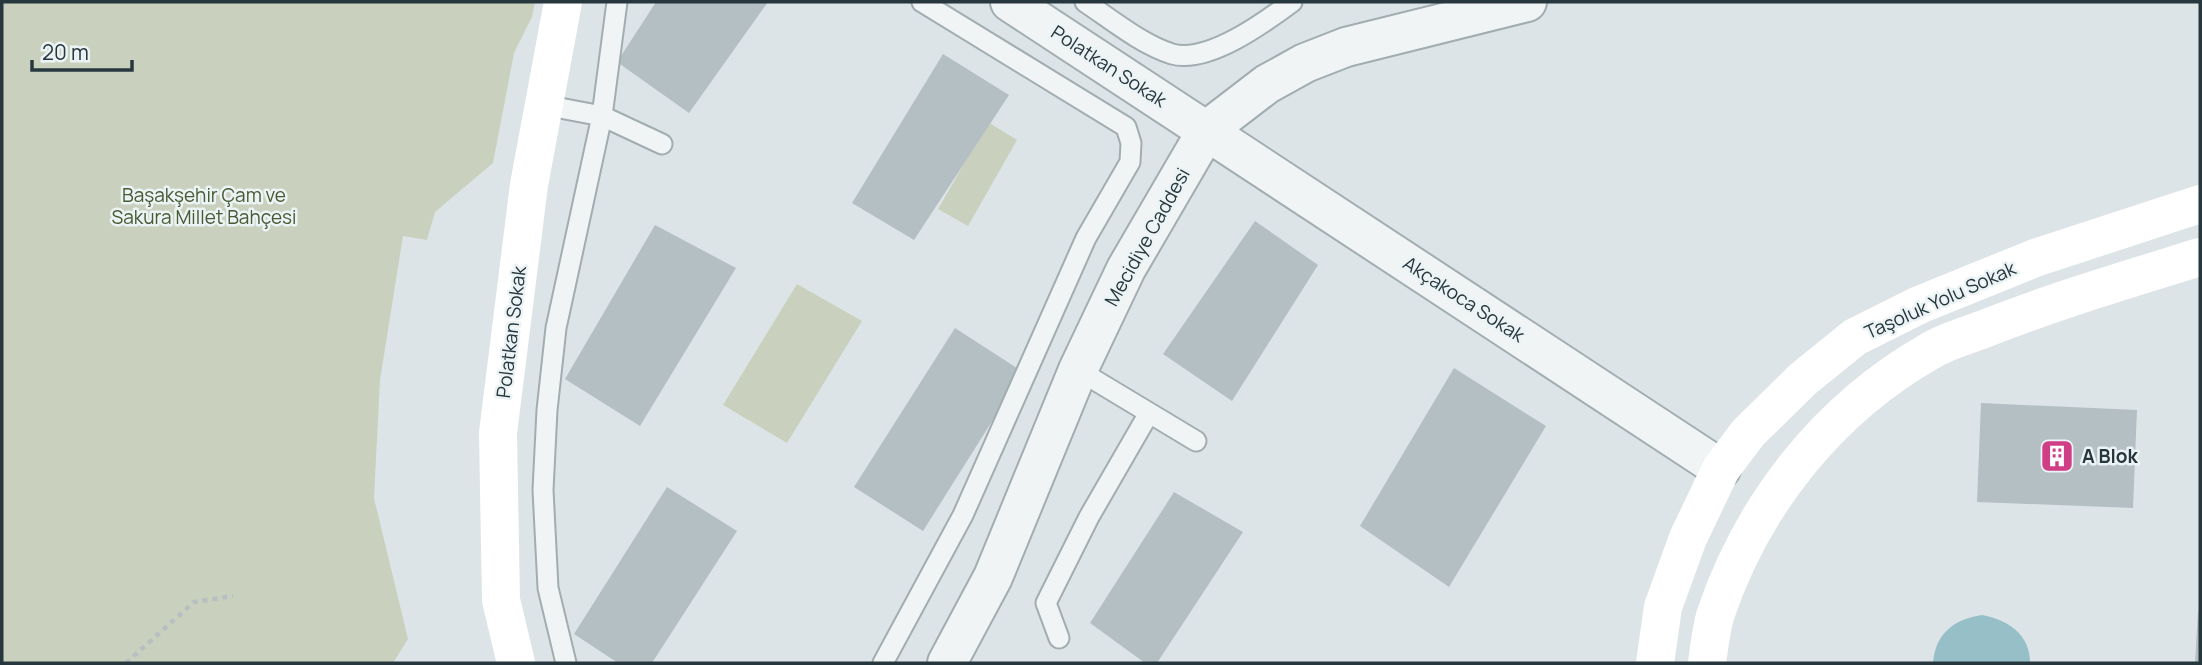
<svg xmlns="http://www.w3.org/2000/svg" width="2202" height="665" font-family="Manrope,sans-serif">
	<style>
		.green { fill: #c9d1be }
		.water { fill: #97bfc8 }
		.building { fill: #b4bfc4 }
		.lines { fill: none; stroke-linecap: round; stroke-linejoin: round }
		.lane-casing { stroke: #a2adb1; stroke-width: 23 }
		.street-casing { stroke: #a2adb1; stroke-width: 42 }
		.path { stroke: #b7bfc2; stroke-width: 4.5; stroke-dasharray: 5 5; stroke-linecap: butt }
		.lane { stroke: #f0f4f5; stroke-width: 19 }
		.street { stroke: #f0f4f5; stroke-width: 38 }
		.secondary { stroke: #fff; stroke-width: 38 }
		.labels { text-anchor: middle; stroke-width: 5; stroke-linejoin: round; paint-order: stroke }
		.street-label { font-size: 19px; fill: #26373e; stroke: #ecf3f5 }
		.park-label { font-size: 19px; fill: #475a33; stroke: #ecf3f5 }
		.poi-label { font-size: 19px; font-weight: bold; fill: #26373e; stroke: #ecf3f5; text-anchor: start }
	</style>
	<rect width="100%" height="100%" fill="#dde4e7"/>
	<path class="green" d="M2,2H535L532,17L514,53L493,163L435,212L427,240L403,236L380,380L374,498L408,639L393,663H2Z
		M988,122L1017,140L968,226L938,209Z
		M797,284L862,321L787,443L723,405Z"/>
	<path class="water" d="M1982,615C2008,620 2030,634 2030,663H1933C1935,634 1954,619 1982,615Z"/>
	<path class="building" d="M656,2H768L689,113L617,62Z
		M943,54L1009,95L914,240L852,203Z
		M1255,221L1318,265L1232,401L1163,354Z
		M655,225L736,268L640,426L565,379Z
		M955,328L1023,372L923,531L854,487Z
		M1454,368L1546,426L1449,587L1360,526Z
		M1981,403L2137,410L2133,508L1977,502Z
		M667,487L737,531L652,663H618L574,634Z
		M1174,492L1243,532L1157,663H1145L1090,623Z
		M2198,612L2200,613V663H2195Z"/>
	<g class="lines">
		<defs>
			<path id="lane" d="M1085,2C1112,20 1141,44 1172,54C1208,64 1265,22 1292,2
				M544,105L602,116L662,144
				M1078,370L1196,441
				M1059,638L1046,603L1089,517L1149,413
				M566,663L548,588L543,490L547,410L556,328L602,116L617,2
				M883,663L963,515L1086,238L1130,162L1131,143L1126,127L922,2"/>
			<path id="street" d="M1010,2L1721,469
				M947,663L993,577L1078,370L1126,269L1207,130L1267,84L1305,63L1346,47L1527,2"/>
		</defs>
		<use href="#lane" class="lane-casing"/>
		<use href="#street" class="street-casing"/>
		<path class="path" d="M126,663L194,602L233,596"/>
		<use href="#lane" class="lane"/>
		<use href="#street" class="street"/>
		<path class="secondary" d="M516,663L501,600L498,433L529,185L563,2
			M1655,663L1663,607L1688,538L1721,469L1748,433L1803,379L1855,337L1919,305L2035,258L2200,204
			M1707,663C1709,648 1711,631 1715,616C1752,505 1828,409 1930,351C1948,340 1970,335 1989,327C2058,300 2129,279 2200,257"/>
	</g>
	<defs>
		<symbol id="building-square" viewBox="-11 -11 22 22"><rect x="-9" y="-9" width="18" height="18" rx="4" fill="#d03e85" stroke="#ecf3f5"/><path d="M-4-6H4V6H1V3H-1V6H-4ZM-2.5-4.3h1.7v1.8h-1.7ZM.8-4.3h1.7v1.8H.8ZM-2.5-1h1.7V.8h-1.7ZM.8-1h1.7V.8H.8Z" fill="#fff"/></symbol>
	</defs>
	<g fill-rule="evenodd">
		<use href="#building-square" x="2038" y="437" width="38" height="38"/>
	</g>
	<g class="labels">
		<g class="street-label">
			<text transform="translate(1109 66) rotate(33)" y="7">Polatkan Sokak</text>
			<text transform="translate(1147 237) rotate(-61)" y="7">Mecidiye Caddesi</text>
			<text transform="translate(1464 299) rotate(33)" y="7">Akçakoca Sokak</text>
			<text transform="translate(1940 300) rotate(-24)" y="7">Taşoluk Yolu Sokak</text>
			<text transform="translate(511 332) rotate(-83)" y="7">Polatkan Sokak</text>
		</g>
		<g class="park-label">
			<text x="204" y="202">Başakşehir Çam ve<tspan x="204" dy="22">Sakura Millet Bahçesi</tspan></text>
		</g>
		<g class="poi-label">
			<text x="2082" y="463">A Blok</text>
		</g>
	</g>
	<rect width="2202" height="665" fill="none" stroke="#26373e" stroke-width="7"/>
	<path d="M32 60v10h100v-10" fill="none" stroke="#26373e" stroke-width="3.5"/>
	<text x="42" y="60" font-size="21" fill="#26373e" stroke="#ecf3f5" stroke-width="5" paint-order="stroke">20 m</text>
</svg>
